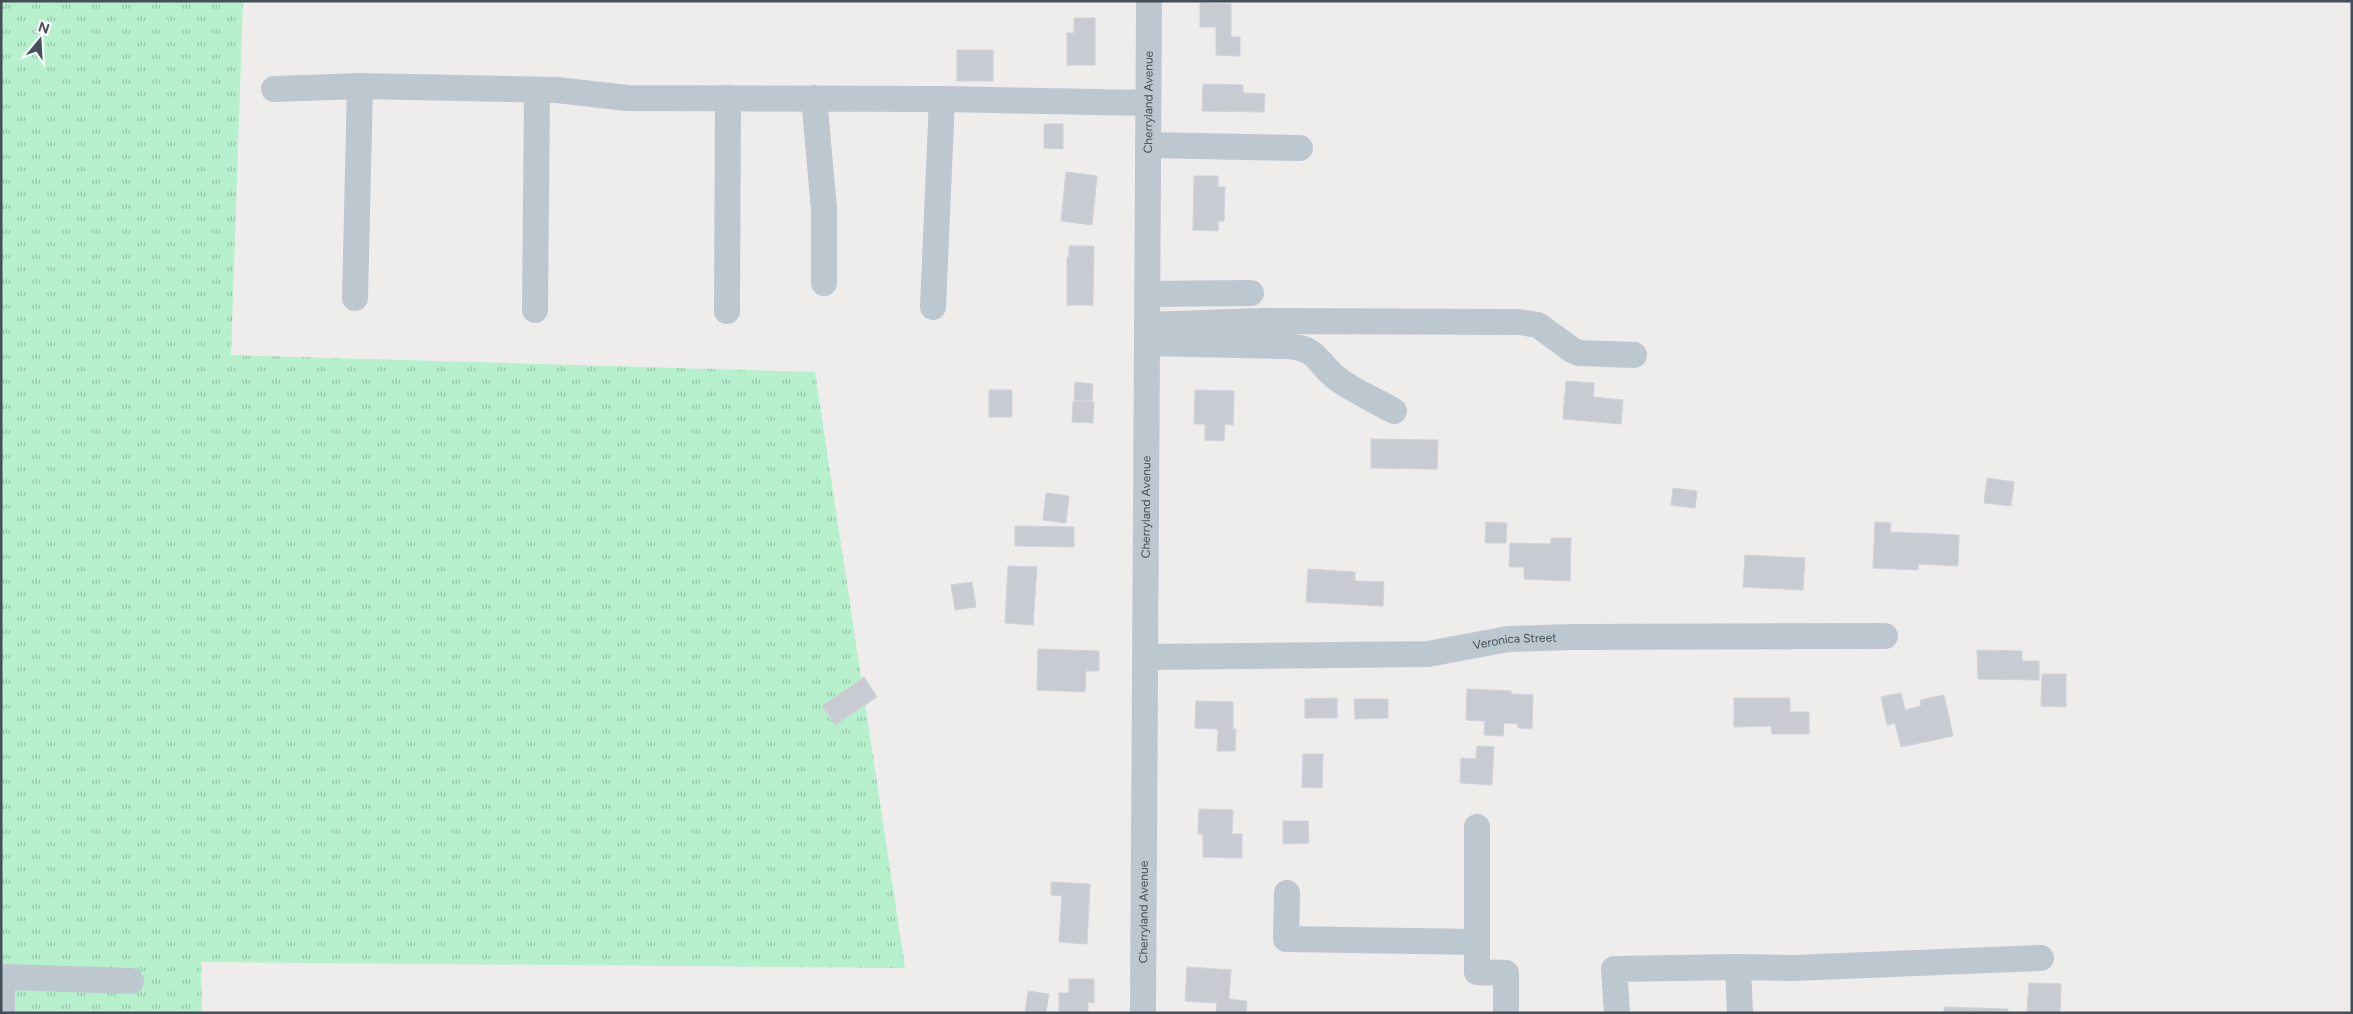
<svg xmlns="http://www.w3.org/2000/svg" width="2353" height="1014" font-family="Figtree,sans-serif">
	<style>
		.grass { fill: url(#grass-tufts) }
		.building { fill: #c8cbd1; stroke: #cfd2d8 }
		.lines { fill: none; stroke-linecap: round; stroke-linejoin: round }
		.minor { stroke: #bcc7d0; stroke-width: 26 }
		.labels { text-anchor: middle; stroke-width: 5; stroke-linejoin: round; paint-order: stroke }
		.street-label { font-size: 12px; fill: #444f5a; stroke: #fff }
	</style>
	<defs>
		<pattern id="grass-tufts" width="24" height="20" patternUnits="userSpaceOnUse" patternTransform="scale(1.25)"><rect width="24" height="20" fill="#b6f0cd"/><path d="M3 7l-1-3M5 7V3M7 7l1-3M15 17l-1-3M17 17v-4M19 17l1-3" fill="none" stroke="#96c5a9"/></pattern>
	</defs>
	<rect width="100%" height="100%" fill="#efecec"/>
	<path class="grass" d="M1,1H243L231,355L815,372L905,968L201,962L202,1013H1Z"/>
	<path class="building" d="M1200,3L1231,4V37H1240V56L1216,55V27H1200Z
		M1074,18H1095V65H1067V33H1074Z
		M957,50H993V81H957Z
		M1203,84L1243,85V93L1265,94L1264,112L1202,111Z
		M1044,124H1063V149L1044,148Z
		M1066,172L1097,176L1092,225L1061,221Z
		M1194,176H1218V187H1225L1224,221H1218V231L1193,230Z
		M1069,246H1094L1093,305H1067V257H1069Z
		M1566,381L1594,383L1593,397L1623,400L1621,424L1563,419Z
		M1075,382L1093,384L1092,401L1074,400Z
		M989,390H1012V417H989Z
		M1195,390L1234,391L1233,425L1225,424L1224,441L1205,440V424H1194Z
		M1073,401L1094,402L1093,423L1072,422Z
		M1371,439L1438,440L1437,469L1371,468Z
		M1987,478L2014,482L2011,506L1984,503Z
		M1673,488L1697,491L1695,508L1671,505Z
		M1046,493L1069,496L1066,523L1043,520Z
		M1486,522L1507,523L1506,543H1485Z
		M1875,522L1891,523L1890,532L1959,535L1958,566L1918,564V570L1873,568Z
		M1015,526L1074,527V547L1015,546Z
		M1551,538H1571L1570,581L1524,579V567H1509L1510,543L1551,544Z
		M1745,555L1805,558L1803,590L1743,587Z
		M1008,566L1037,567L1033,625L1005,623Z
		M1308,569L1355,572V581L1384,582L1383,606L1306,602Z
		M972,582L976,607L955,610L951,585Z
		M1038,649L1099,651V671H1086L1085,692L1037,690Z
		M1977,650L2022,651V661H2039V680L1978,679Z
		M2042,674H2066V707L2041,706Z
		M864,677L877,697L835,725L822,706Z
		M1467,689L1511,691V694L1533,695L1532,729L1518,728V724L1504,723L1503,736L1484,735L1485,721L1466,720Z
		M1901,693L1905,710L1921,706L1920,700L1944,695L1953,736L1901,747L1895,723L1887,725L1881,697Z
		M1337,698V718H1305V699Z
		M1734,698H1790V712H1809V734H1772L1771,726L1734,727Z
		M1354,699H1388V718L1355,719Z
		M1196,701L1233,702V729H1236L1235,751H1217L1218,729L1195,728Z
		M1477,746L1494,747L1492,785L1460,783L1461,758L1476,759Z
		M1303,754H1323L1322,788L1302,787Z
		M1199,809L1233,810L1232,834H1242V858L1203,857V834H1198Z
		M1283,821H1308L1309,843L1283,844Z
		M1051,882L1090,884L1087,944L1059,942L1062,896L1051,895Z
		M1187,967L1231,970L1229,999L1247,1001L1246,1013H1216L1217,1003L1185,1001Z
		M1069,979H1094V1003L1088,1002V1013L1059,1012V993H1069Z
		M2029,983L2061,984L2060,1013H2027Z
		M1028,991L1049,994L1046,1013H1025Z
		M1944,1007L2008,1009V1013H1944Z"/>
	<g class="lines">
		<g class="minor">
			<path d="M274,89L360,86L557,90L627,98L942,99L1148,103"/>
			<path d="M814,98L824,209V283"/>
			<path d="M1148,145L1300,148"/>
			<path d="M1148,294L1251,293"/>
			<path d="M355,298L360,86"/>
			<path d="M933,307L942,99"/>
			<path d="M535,310L537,90"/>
			<path d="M727,311L728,98"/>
			<path d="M1147,325L1261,321L1519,322L1538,325L1572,350L1579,353L1634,355"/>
			<path d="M1147,343L1285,346C1321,348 1315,363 1339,380C1356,392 1376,401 1394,411"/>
			<path id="s1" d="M1146,657L1428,654L1508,639L1573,637L1885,636"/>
			<path d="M1477,827V972L1506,973V1013"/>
			<path d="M1287,893L1286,939L1477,942"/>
			<path d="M1738,967L1793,968L2041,958"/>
			<path d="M2,1013V984L7,977L131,981"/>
			<path id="s2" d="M1143,1013L1149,1"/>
			<path d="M1617,1013L1614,969L1738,967L1740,1013"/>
		</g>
	</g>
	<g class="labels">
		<g class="street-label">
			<text dy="4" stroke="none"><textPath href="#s2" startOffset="911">Cherryland Avenue</textPath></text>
			<text dy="4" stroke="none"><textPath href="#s2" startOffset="506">Cherryland Avenue</textPath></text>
			<text dy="4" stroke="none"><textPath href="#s1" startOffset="370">Veronica Street</textPath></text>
			<text dy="4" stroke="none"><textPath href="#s2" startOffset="101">Cherryland Avenue</textPath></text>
		</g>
	</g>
	<rect width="2353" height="1014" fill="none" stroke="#444f5a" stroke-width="5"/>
	<g transform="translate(40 40) rotate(18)" stroke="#ffffff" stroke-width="4" paint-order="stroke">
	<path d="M0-4L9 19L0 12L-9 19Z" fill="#444f5a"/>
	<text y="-8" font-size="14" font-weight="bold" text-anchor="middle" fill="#444f5a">N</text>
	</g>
</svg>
